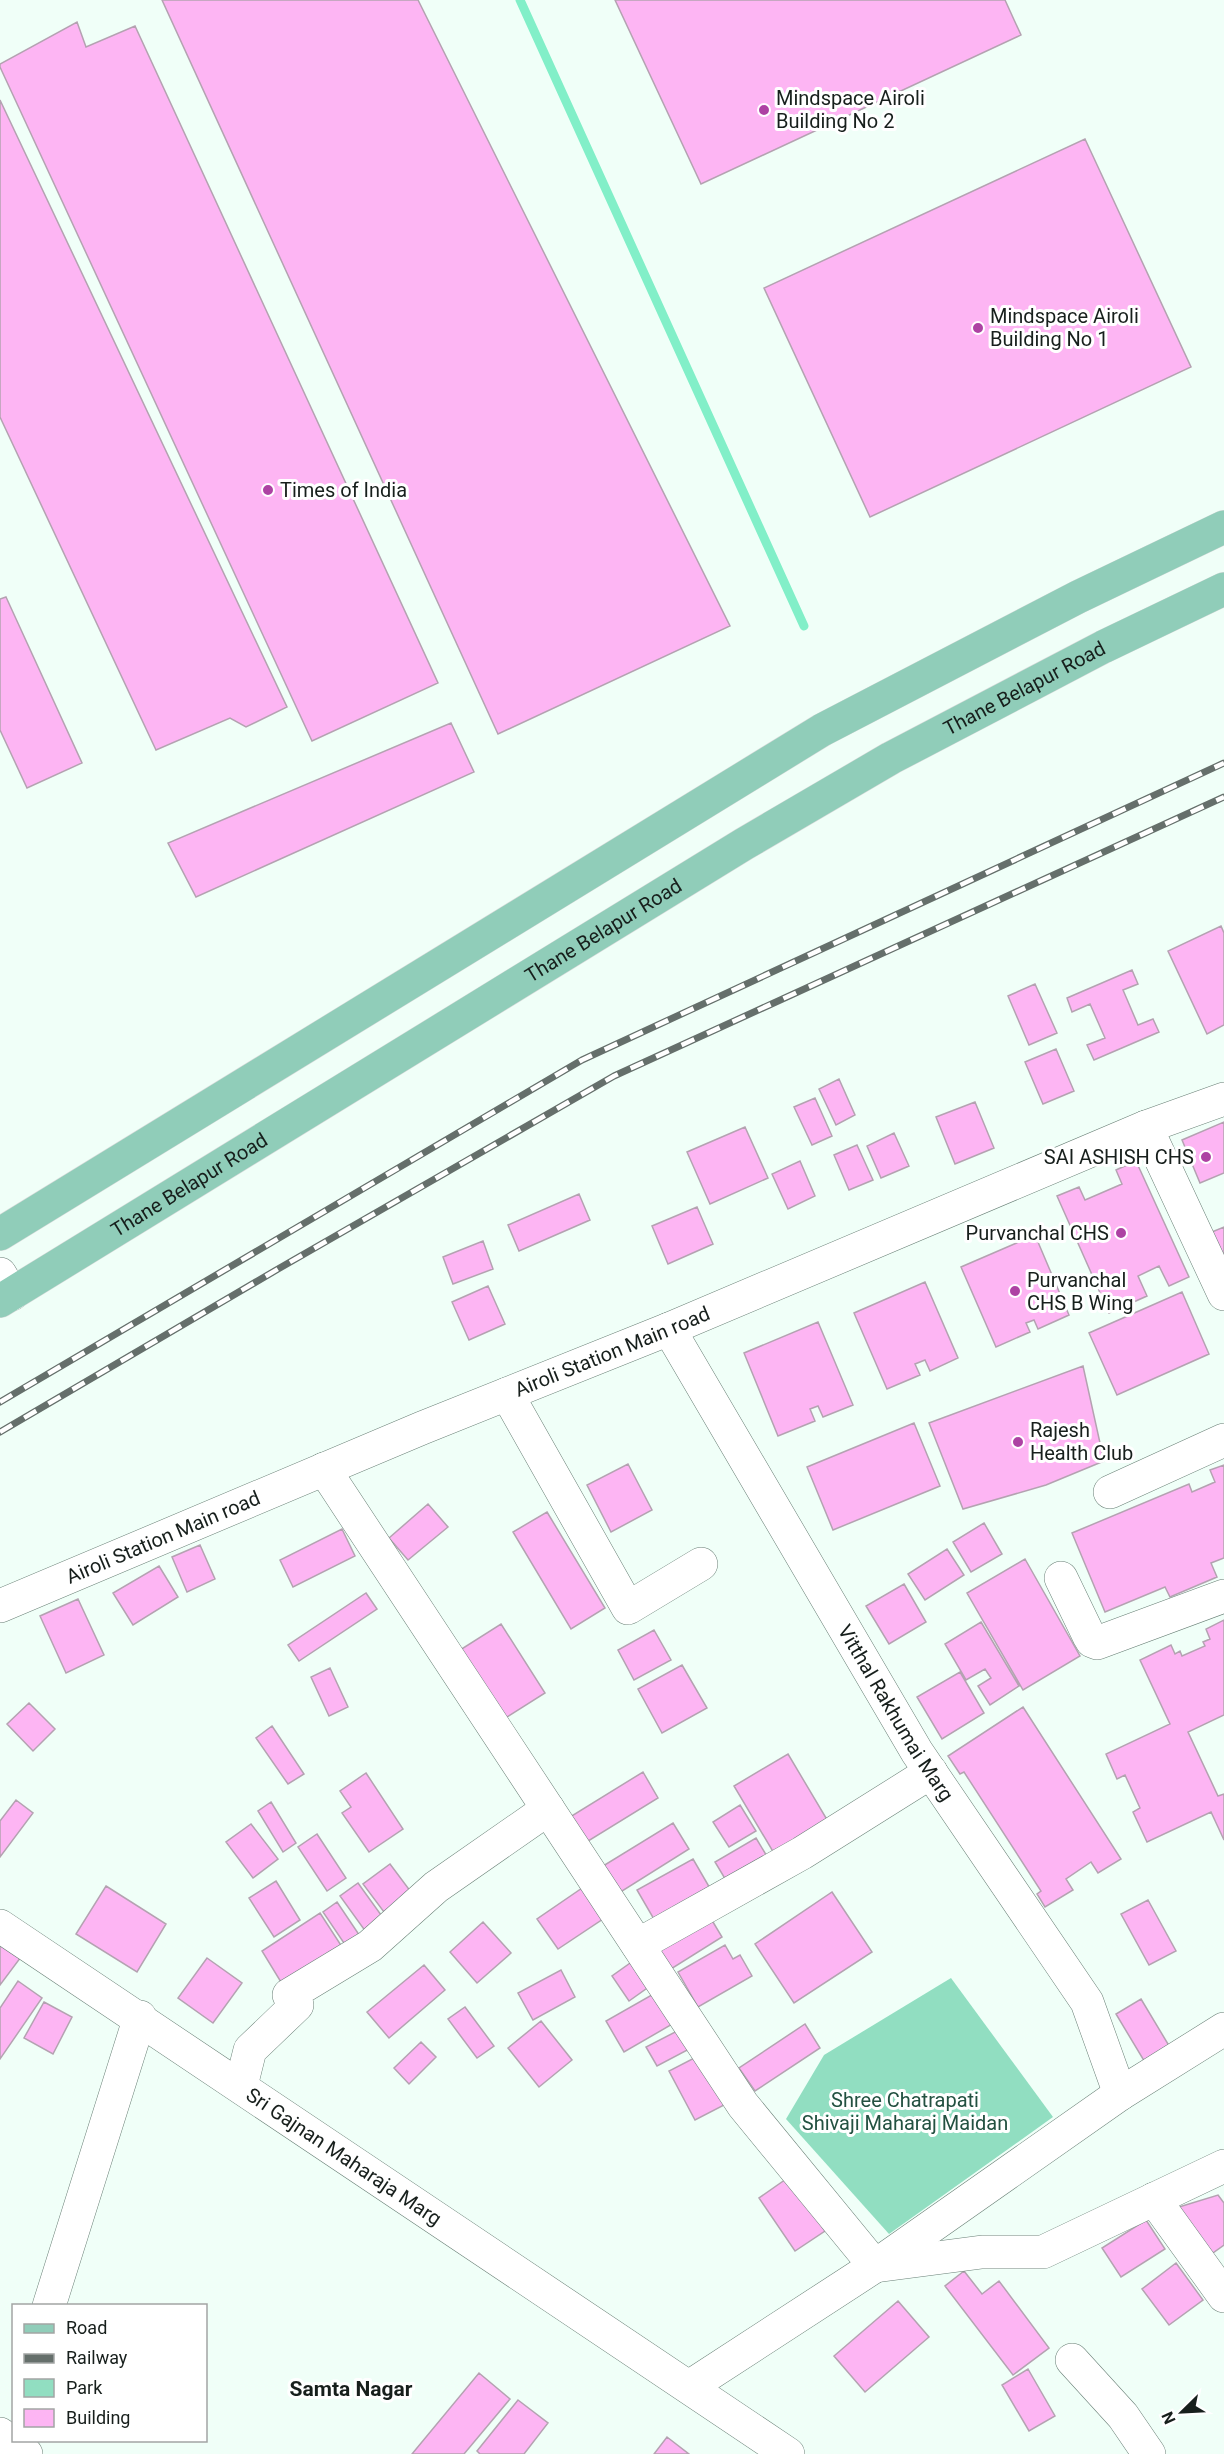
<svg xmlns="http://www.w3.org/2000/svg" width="1224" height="2454" font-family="Roboto,sans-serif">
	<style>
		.green { fill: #91dec1 }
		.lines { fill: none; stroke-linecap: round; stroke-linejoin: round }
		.stream { stroke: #82efc8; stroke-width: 9 }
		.building { fill: #fdb5f3; stroke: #b4a2b1; stroke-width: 1.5 }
		.minor-casing { stroke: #6a8077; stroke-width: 34 }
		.major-casing { stroke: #dadbdb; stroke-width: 34 }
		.minor { stroke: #fff; stroke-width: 33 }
		.major { stroke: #90cdb9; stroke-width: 33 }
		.rail-casing { stroke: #656f6b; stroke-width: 7 }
		.rail { stroke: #fff; stroke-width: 4.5; stroke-dasharray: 14; stroke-linecap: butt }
		.poi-dot { fill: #ad42a3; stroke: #fff; stroke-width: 2 }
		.labels { text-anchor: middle; stroke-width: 6; stroke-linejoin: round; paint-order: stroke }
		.poi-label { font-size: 20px; fill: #171f1c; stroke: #fff; text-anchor: start }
		.street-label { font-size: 20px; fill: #171f1c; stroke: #fff }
		.park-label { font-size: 20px; fill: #235141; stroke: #fff }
		.neighbourhood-label { font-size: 21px; font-weight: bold; fill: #171f1c; stroke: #fff }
	</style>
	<rect width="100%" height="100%" fill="#f0fff8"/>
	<path class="green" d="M951,1978L1053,2117L889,2234L786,2119L824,2055Z"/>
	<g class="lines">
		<path class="stream" d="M520,0L804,626"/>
	</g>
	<path class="building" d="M162,0H418L730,626L498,734Z
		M615,0H1005L1021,35L701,184Z
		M77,22L86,47L135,26L438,683L312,741L0,67V64Z
		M0,100L287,707L246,727L230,718L156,750L0,417Z
		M1085,139L1191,367L870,517L764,288Z
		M6,597L82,763L27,788L0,730V599Z
		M451,723L474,772L196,897L168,843Z
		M1221,926L1224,933V1025L1207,1034L1168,951Z
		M1132,970L1138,984L1123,990L1138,1025L1153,1019L1159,1032L1094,1060L1087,1045L1105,1038L1090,1004L1072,1012L1067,998Z
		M1035,984L1057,1033L1029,1045L1008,996Z
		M1056,1049L1074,1091L1043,1104L1025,1062Z
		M839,1079L855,1115L836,1125L819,1089Z
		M815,1098L832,1136L812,1145L794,1107Z
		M975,1102L994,1148L955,1164L936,1117Z
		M1224,1122V1173L1200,1183L1182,1140Z
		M745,1127L768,1178L710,1204L687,1152Z
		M894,1133L909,1166L881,1178L867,1146Z
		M857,1145L873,1180L849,1190L834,1155Z
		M800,1161L815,1196L788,1209L772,1174Z
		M1136,1161L1189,1277L1169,1286L1159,1266L1138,1276L1147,1296L1109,1313L1057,1196L1079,1187L1085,1200L1122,1184L1116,1170Z
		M579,1194L590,1220L519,1251L508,1225Z
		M697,1207L713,1244L668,1264L652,1226Z
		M1224,1227V1254H1222L1212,1232Z
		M1035,1235L1069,1315L1038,1329L1034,1320L1026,1323L1030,1332L996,1347L961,1267Z
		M483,1241L493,1269L453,1284L443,1257Z
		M925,1282L958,1358L930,1371L925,1360L915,1364L920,1375L887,1389L854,1313Z
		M488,1286L505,1324L469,1340L452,1302Z
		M1182,1292L1209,1354L1117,1395L1089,1333Z
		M818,1322L853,1405L823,1417L818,1406L810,1409L815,1421L778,1436L744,1353Z
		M1083,1366L1104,1461L1046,1485L963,1509L929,1423Z
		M914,1423L940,1486L833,1530L807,1467Z
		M628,1464L652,1510L611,1532L587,1485Z
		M1224,1465V1558L1211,1563L1217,1577L1170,1597L1165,1587L1105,1612L1072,1533L1189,1484L1192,1492L1215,1482L1210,1470Z
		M428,1504L448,1527L408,1560L389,1538Z
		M547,1512L605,1608L571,1629L513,1532Z
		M984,1523L1002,1554L971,1572L953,1542Z
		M342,1529L355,1556L293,1587L280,1560Z
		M200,1545L215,1579L187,1592L172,1557Z
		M947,1549L964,1575L925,1600L908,1574Z
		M1025,1559L1080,1656L1023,1690L967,1593Z
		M159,1566L178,1597L133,1625L113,1593Z
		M904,1584L926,1622L889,1644L866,1606Z
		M366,1593L377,1609L299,1661L288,1645Z
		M78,1599L104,1655L66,1673L40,1616Z
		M1224,1620V1715L1188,1732L1218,1796L1224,1794V1840L1211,1812L1147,1842L1133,1812L1140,1808L1125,1775L1117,1779L1106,1754L1170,1724L1140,1660L1171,1645L1175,1654L1180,1651L1182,1656L1205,1646L1203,1642L1210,1639L1206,1629Z
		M981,1622L1019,1686L990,1705L978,1686L991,1678L985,1669L966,1680L945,1644Z
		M501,1624L545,1693L504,1719L460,1650Z
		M654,1630L671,1660L634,1680L618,1650Z
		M682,1665L707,1708L662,1733L638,1689Z
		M330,1668L348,1707L329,1716L311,1677Z
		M960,1672L984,1713L942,1739L917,1697Z
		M29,1703L55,1729L33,1751L7,1724Z
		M1023,1707L1121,1859L1098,1873L1091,1862L1066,1879L1073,1890L1045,1907L1037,1894L1041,1891L964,1772L960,1774L948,1756Z
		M272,1726L304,1774L288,1784L256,1738Z
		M788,1754L832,1828L778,1860L734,1786Z
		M643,1772L658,1798L585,1843L570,1817Z
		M366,1773L403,1829L369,1852L342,1813L351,1807L340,1791Z
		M16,1800L33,1813L0,1857V1821Z
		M271,1802L296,1843L283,1852L258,1811Z
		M740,1805L756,1831L729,1847L713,1822Z
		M673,1823L689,1849L619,1893L603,1866Z
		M251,1824L278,1859L253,1878L226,1842Z
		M317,1834L346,1878L327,1891L298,1847Z
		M756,1838L771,1863L730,1887L715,1862Z
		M693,1859L711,1890L655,1921L637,1890Z
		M390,1864L417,1900L390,1920L363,1884Z
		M276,1881L300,1920L274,1937L249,1898Z
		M358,1883L389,1926L371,1939L340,1896Z
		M588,1884L609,1915L558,1949L537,1919Z
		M106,1886L166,1924L137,1972L76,1934Z
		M832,1892L872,1952L794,2003L755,1944Z
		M1148,1900L1176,1951L1149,1965L1121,1914Z
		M337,1902L366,1945L352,1955L323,1912Z
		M707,1912L722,1937L671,1969L656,1945Z
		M320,1913L346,1953L287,1992L262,1951Z
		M483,1922L511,1953L477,1983L450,1952Z
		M0,1942L21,1957L0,1985Z
		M725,1945L733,1959L740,1955L752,1976L698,2007L678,1972Z
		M207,1958L242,1983L213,2023L178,1998Z
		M633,1961L650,1986L629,2001L612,1976Z
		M424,1965L445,1990L389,2038L367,2012Z
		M561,1970L575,1997L533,2020L518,1993Z
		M18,1981L42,1998L0,2059V2008Z
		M664,1988L681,2019L624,2052L606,2021Z
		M1141,1999L1171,2049L1146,2064L1116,2014Z
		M44,2002L72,2017L53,2054L24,2038Z
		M465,2007L494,2046L477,2058L448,2019Z
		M541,2021L572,2060L539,2087L508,2048Z
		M805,2024L820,2048L755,2091L739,2068Z
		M685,2027L695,2046L657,2066L646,2047Z
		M421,2042L436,2057L409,2084L394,2068Z
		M702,2054L728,2103L695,2120L669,2071Z
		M789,2177L825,2231L795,2251L759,2198Z
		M1218,2195L1224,2203V2245L1203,2260L1166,2211Z
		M1146,2220L1165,2249L1121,2277L1102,2248Z
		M1176,2263L1203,2300L1169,2325L1142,2289Z
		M964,2271L982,2294L999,2281L1049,2348L1013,2375L945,2286Z
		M898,2301L929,2337L865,2392L834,2356Z
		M1028,2369L1055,2416L1029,2431L1002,2385Z
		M479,2373L510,2399L464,2454H412Z
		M518,2400L548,2423L524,2454H480L477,2451Z
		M667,2437L689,2454H654Z"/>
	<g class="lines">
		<defs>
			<g id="minor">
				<path d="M1146,1127L1224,1294"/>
				<path d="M0,1274L12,1294"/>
				<path id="s1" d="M669,1329L917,1752L1087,2002L1120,2094"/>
				<path d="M507,1394L628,1608L701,1564"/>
				<path d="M324,1469L743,2105L875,2266L982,2252H1043L1224,2166"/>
				<path d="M1110,1492L1224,1440"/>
				<path d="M1061,1578L1089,1636L1092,1641L1097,1643L1224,1596"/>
				<path id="s2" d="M0,1606L422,1428L669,1329L1146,1127L1224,1099"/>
				<path id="s3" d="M0,1926L788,2454"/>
				<path d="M638,1945L802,1853L931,1772"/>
				<path d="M241,2086L250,2050L297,2005L289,1995L370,1946L436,1887L548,1809"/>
				<path d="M1154,2199L1224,2296"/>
				<path d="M49,2306L140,2017"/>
				<path d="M1072,2360L1123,2416L1149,2454"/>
				<path d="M689,2387L875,2266L1120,2094L1224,2029"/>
				<path d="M0,2434L26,2454"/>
			</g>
			<g id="major">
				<path d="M0,1234L822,730L1078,597L1224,527"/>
				<path id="s4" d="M0,1301L744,844L891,758L1103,647L1224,589"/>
			</g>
		</defs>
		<use href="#minor" class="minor-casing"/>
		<use href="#major" class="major-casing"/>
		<use href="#minor" class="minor"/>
		<use href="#major" class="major"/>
		<defs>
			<path id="rail" d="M0,1402L582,1060L1224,763
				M0,1432L278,1269L614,1076L1224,797"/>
		</defs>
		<use href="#rail" class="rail-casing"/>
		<use href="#rail" class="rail"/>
	</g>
	<g class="poi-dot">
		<circle cx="764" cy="110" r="6"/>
		<circle cx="978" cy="328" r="6"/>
		<circle cx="268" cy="490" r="6"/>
		<circle cx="1206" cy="1157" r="6"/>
		<circle cx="1121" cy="1233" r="6"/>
		<circle cx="1015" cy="1291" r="6"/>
		<circle cx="1018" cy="1442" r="6"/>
	</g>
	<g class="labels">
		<g class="poi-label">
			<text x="776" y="105">Mindspace Airoli<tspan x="776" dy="23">Building No 2</tspan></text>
			<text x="990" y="323">Mindspace Airoli<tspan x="990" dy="23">Building No 1</tspan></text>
			<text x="280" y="497">Times of India</text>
			<text x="1194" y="1164" text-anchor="end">SAI ASHISH CHS</text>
			<text x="1109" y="1240" text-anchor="end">Purvanchal CHS</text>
			<text x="1027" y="1287">Purvanchal<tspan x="1027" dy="23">CHS B Wing</tspan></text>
			<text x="1030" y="1437">Rajesh<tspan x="1030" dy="23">Health Club</tspan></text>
		</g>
		<g class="street-label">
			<text dy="7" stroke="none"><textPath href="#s4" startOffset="1194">Thane Belapur Road</textPath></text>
			<text dy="7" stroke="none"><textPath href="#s4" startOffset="708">Thane Belapur Road</textPath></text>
			<text dy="7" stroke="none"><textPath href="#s4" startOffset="222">Thane Belapur Road</textPath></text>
			<text dy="7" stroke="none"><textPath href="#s2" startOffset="663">Airoli Station Main road</textPath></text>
			<text dy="7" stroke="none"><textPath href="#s2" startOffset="177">Airoli Station Main road</textPath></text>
			<text dy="7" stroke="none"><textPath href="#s1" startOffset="446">Vitthal Rakhumai Marg</textPath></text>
			<text dy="7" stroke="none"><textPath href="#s3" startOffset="414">Sri Gajnan Maharaja Marg</textPath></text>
		</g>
		<g class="park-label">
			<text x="905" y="2107">Shree Chatrapati<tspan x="905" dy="23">Shivaji Maharaj Maidan</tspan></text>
		</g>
		<g class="neighbourhood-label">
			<text x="351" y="2396">Samta Nagar</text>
		</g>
	</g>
	<rect x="12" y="2304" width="195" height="138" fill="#ffffff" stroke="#a2a5a4" stroke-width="1.5"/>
	<rect x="24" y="2324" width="30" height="9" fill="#90cdb9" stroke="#a2a5a4" stroke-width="1.5"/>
	<text x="66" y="2334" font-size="18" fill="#171f1c">Road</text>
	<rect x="24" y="2354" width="30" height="9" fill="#656f6b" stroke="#a2a5a4" stroke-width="1.5"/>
	<text x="66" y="2364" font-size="18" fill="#171f1c">Railway</text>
	<rect x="24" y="2379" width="30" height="18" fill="#91dec1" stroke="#a2a5a4" stroke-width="1.5"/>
	<text x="66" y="2394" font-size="18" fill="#171f1c">Park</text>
	<rect x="24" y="2409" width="30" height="18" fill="#fdb5f3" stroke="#a2a5a4" stroke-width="1.5"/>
	<text x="66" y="2424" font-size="18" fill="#171f1c">Building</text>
	<g transform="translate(1182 2412) rotate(246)" stroke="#ffffff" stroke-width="4.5" paint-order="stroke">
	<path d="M0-4.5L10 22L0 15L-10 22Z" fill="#171f1c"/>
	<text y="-9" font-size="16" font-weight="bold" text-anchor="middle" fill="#171f1c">N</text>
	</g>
</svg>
